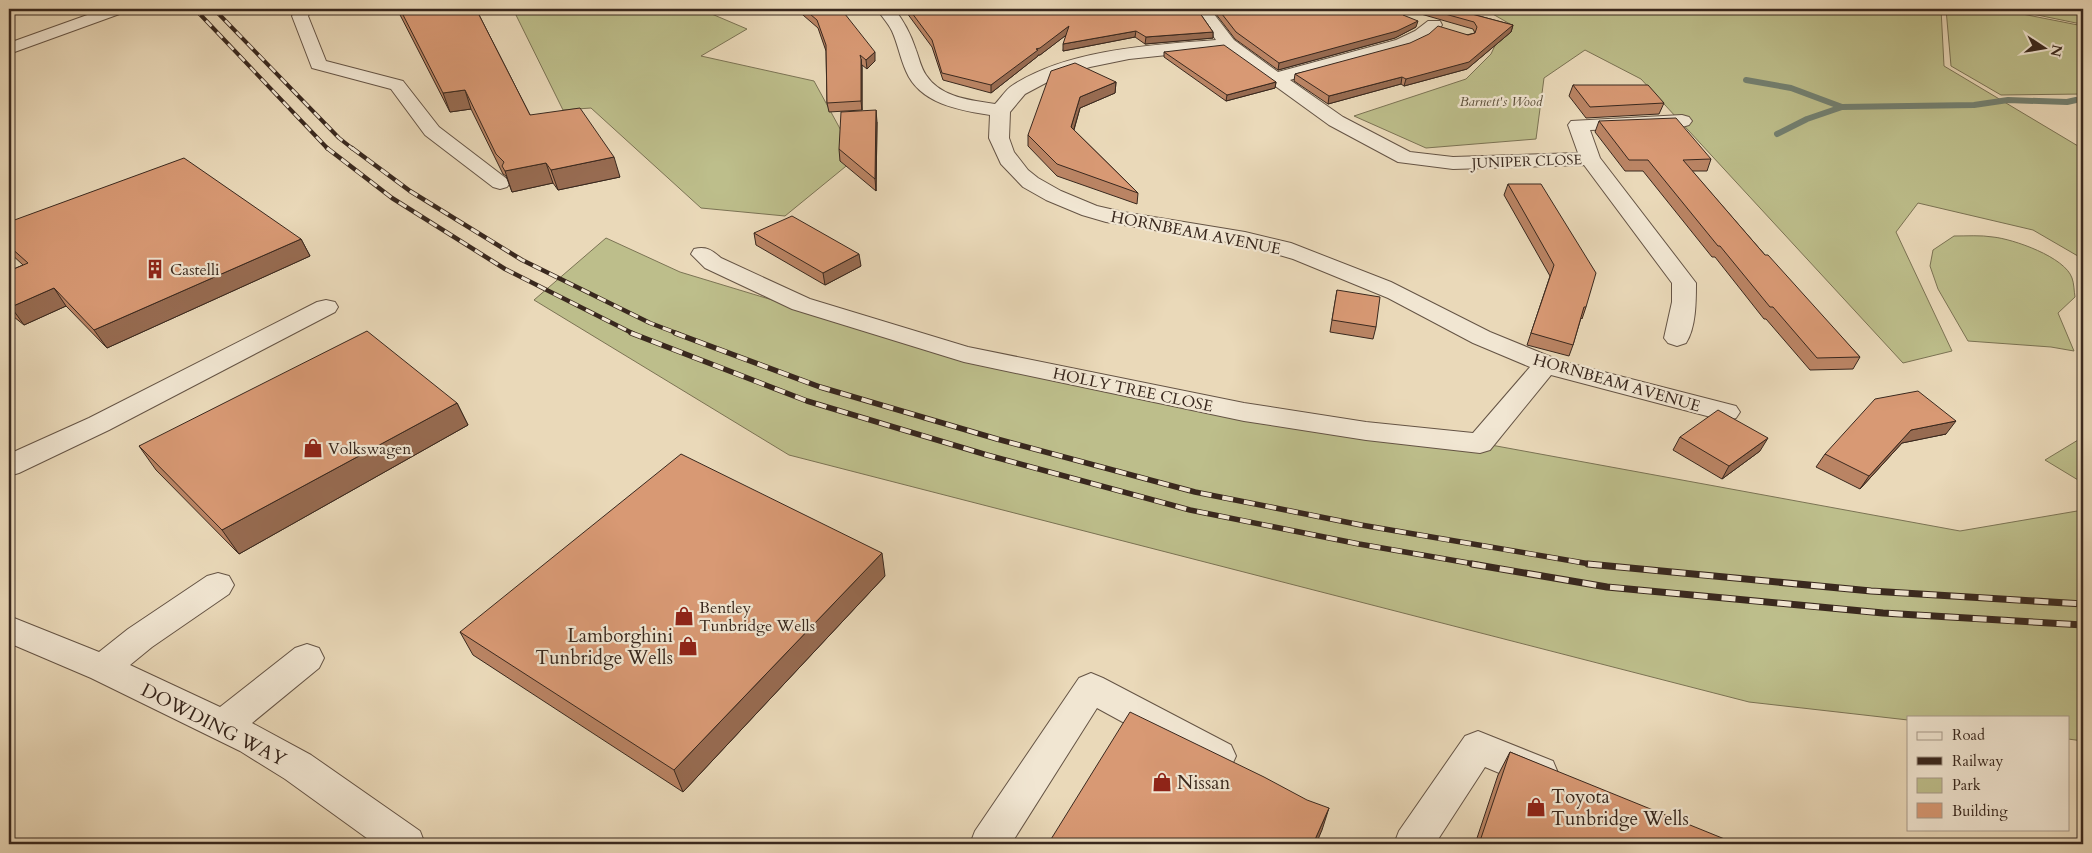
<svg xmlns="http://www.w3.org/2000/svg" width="2092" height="853" font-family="Cardo,serif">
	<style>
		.green { fill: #bdbe8b; stroke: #7b7354 }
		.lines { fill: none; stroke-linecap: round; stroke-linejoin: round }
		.stream { stroke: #738071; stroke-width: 6 }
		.minor-casing { stroke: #655445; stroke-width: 2 }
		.minor { fill: #f1e6d2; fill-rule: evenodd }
		.rail-far3-casing { stroke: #39281e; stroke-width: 4 }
		.rail-far2-casing { stroke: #39281e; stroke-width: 4.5 }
		.rail-far1-casing { stroke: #39281e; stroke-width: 5.5 }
		.rail-casing { stroke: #39281e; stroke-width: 7 }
		.rail-far3 { stroke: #f1e6d2; stroke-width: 2.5; stroke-dasharray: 8; stroke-linecap: butt }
		.rail-far2 { stroke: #f1e6d2; stroke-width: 3; stroke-dasharray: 9; stroke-linecap: butt }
		.rail-far1 { stroke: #f1e6d2; stroke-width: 4; stroke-dasharray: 11; stroke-linecap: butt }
		.rail { stroke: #f1e6d2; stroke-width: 5; stroke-dasharray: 14; stroke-linecap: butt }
		.wall { fill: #ba8464; stroke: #39281e }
		.shaded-wall { fill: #976b51; stroke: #39281e }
		.building { fill: #d89974; stroke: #39281e }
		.labels { text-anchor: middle; stroke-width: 4.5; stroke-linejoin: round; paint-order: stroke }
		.far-park-label { font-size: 14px; font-style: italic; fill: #5a4e39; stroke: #f1e6d2 }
		.far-street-label { font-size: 14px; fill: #39281e; stroke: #f1e6d2 }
		.street-label { font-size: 16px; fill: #39281e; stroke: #f1e6d2 }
		.poi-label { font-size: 16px; fill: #39281e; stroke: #f1e6d2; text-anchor: start }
		.near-poi-label { font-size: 19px; fill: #39281e; stroke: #f1e6d2; text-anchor: start }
		.near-street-label { font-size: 19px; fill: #39281e; stroke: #f1e6d2 }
	</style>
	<rect width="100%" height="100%" fill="#ead9b9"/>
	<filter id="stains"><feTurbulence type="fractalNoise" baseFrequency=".004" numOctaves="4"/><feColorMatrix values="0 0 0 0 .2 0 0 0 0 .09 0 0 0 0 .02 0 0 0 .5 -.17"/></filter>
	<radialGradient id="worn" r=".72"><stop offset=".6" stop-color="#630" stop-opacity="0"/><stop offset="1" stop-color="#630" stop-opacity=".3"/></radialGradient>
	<path class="green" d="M517,9H700L747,29L701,56L814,81L856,158L785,216L701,208L591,108L563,110L514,11Z
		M1484,9H1941L1944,66L2083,149V259L2033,230L1918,203L1896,232L1952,351L1903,363L1641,79L1585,50L1544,78L1536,139L1426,148L1354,116L1466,79L1491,54L1498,39L1510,24Z
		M1946,9H1997L2083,26V94L2001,95L1951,66Z
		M2008,9H2083V25L2081,24Z
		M1954,236C1967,236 1981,235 1993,237C2013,239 2065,257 2072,278C2074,283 2074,291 2075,297L2058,313L2074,351L2051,347L1968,341L1938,289L1930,266L1933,250Z
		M606,238L680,272L911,342L1154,400L1480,443L1960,531L2083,510V741L2068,739V717H1908V720L1749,702L789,455L534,300Z
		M2083,437V483L2045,460Z"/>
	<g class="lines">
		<path class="stream" d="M1746,80L1791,88L1842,107L1974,105L2008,100L2067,102L2076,100
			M1777,134L1807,119L1842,107"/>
		<defs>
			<path id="minor" d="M104,9H127L125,12L9,54V43Z
				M296,9H312L308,16L326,61L403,81L439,127L507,179L510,183L507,187L500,189L493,187L425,135L391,89L312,68L292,16Z
				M877,9H894C904,21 911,35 916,50C919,58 921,68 926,75C941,98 971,100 995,104C1001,98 1006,89 1013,85C1069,49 1152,45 1216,40L1194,9H1210L1234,40L1278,72L1396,40L1415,31L1428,21H1440L1442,25C1425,51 1323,71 1290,80L1343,117L1410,152L1453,157L1578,153L1568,125L1571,121L1682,115L1689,117L1692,121L1689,125L1682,127L1590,130L1600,158L1696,283C1696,301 1696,328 1686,343L1677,346L1668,343L1664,338L1672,302V283L1584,165L1453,169L1398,162L1329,125L1224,49L1129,59L1090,67L1055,78L1025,94L1010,112L1009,138L1014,152L1028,170L1038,178L1061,191L1097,206L1123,212L1245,232L1291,243L1391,282L1490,332L1561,361L1736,406L1740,412L1736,418L1726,421L1551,375L1490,450L1480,453L1366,440L1244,421L964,362L792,309L705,268L691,254L694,249C706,246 712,250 721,258L810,299L968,347L1244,403L1366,422L1473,433L1530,367L1473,343L1388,298L1293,259L1245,245L1106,222L1082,215L1046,200L1023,187L1001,164L989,138L990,115C959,110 920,104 906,71C900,58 898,44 892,31C888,23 882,17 877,9Z
				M326,300L335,302L338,307L335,312L109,430L19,473L9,476V454L89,418L317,302Z
				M218,573L229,576L234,585L229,594L152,647L130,665L220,707L295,648L307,644L319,648L324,658L319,668L252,723L311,755L420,831L425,844H375L285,779L240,751L91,678L9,643V616L99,652L128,629L207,576Z
				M1091,673L1103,678L1231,745L1236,756L1231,767L1218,772L1205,767L1097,708L1011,844H970L975,831L1079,678Z
				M1478,731L1553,761L1558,773L1553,785L1540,790L1485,767L1435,844H1394L1399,831L1465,736Z"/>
		</defs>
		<use href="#minor" class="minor-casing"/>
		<use href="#minor" class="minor"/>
		<defs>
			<path id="rail-far3" d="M195,9L328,149
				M214,9L339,138L353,149"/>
			<path id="rail-far2" d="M327,148L392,198L505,269L634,334
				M352,148L410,191L522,260L650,323L679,334"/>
			<path id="rail-far1" d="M631,333L807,401L987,455L1190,510L1359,544L1480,565
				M675,333L820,387L997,439L1195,492L1361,525L1596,565"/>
			<path id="rail" d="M1472,564L1607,587L1883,613L2083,625
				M1588,564L1871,591L2083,604"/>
		</defs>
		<use href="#rail-far3" class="rail-far3-casing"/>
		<use href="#rail-far2" class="rail-far2-casing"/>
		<use href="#rail-far1" class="rail-far1-casing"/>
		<use href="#rail" class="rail-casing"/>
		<use href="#rail-far3" class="rail-far3"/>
		<use href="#rail-far2" class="rail-far2"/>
		<use href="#rail-far1" class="rail-far1"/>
		<use href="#rail" class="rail"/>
	</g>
	<path class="wall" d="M397,9H476L530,115L620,177L558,190L553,183L512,192L506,176L503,174L471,109L450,112Z
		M796,9H841L875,61L867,69L862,65V110L829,112L827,103L826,51L818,28Z
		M904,9H1197L1213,32V38L1145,44L1135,37L1063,51L1066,35L1040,55H1038V56L991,93L943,80L932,47Z
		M1212,9H1469L1468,13L1513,25L1511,32L1467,69L1404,86L1401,84L1328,104L1294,81L1295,74L1475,33L1473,29L1407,10L1401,13L1416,27L1395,38L1278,70L1235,39Z
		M1164,52L1276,82L1275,88L1226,101L1164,57Z
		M1116,82L1115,93L1080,108L1074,130L1138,193L1137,204L1057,176L1028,146V135Z
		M1573,85L1664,103L1659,114L1586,118L1569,96Z
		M1599,121L1711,159L1707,171H1692L1765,255L1860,357L1853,369L1810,370L1766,319H1764L1715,257H1712L1643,171H1625L1595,132Z
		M877,122L876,191L840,161L839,149Z
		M1508,184L1586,307L1582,319L1581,318L1573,345L1569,356L1527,345L1550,276L1504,195Z
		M9,222L301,239L310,256L107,348L66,306L24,325L9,313V271L23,265L9,252Z
		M754,233L861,266L825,285L756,245Z
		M1337,290L1376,327L1373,339L1330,332Z
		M457,403L468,425L239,554L156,470L139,446Z
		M1946,434L1902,443L1860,489L1816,467L1825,454Z
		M1680,437L1760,451L1722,479L1673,450Z
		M885,576L683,792L473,655L460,632Z
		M1510,752L1726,844H1475L1498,775Z"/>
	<path class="shaded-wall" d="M1401,9H1408L1407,10L1400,13L1398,18Z
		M1468,9H1469L1468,14L1464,12Z
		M1418,21L1416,27L1395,38L1278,70L1279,63Z
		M1513,25L1511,32L1467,69L1404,86L1406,79Z
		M1069,26V33L1040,55H1038V56L991,93V85L1036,49Z
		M1136,31L1135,37L1063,51V44Z
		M1213,32V38L1145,44L1146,37Z
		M875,52V61L867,69L866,60Z
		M861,59L862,68V110L861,101Z
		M1402,77L1401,84L1328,104L1329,96Z
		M1116,82L1115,93L1080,108L1071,139V127L1080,97Z
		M1276,82L1275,88L1226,101L1227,95Z
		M465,90L471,109L450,112L443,93Z
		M876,110L877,122L876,191L875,179Z
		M614,157L620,177L558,190L551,170Z
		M546,163L553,183L512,192L505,171Z
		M301,239L310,256L107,348L94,330Z
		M859,254L861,266L825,285L823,273Z
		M54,288L66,306L24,325L11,307Z
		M457,403L468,425L239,554L222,530Z
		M1956,421L1946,434L1902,443L1860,489L1869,476L1911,430Z
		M1768,438L1760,451L1722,479L1729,466Z
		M882,553L885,576L683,792L674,770Z
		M1329,808L1322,830L1316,844H1313Z"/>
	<path class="building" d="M400,9H476L530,115L580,108L614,157L551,170L546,163L505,171L502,166L504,162L496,154L465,90L443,93Z
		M804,9H841L875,52L866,60L860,55L861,59V101L827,103L826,45L817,20Z
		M909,9H1197L1213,32L1146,37L1136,31L1063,44L1069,26L1040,48L1036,49L1038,50L991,85L942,73L932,40Z
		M1218,9H1401L1400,11L1403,15L1418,21L1397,31L1279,63L1236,32Z
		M1427,9H1468L1464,12L1513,25L1469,62L1406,79L1402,77L1329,96L1295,74L1410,43L1429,34L1438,26L1468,35L1475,33L1477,27L1474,22Z
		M1224,45L1276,82L1227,95L1164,52Z
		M1075,63L1116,82L1080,97L1071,127L1138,193L1057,164L1028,135L1051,71Z
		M1573,85H1648L1664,103L1590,107Z
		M876,110L875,179L839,149L841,112Z
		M1676,118L1711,159L1683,160L1765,255H1768L1860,357L1817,358L1773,307H1770L1720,246H1718L1648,160H1629L1599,121Z
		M184,158L301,239L94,330L54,288L11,307L9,305V271L28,263L9,246V222Z
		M1508,184H1541L1596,273L1586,307H1584L1573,345L1531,333L1554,265Z
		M792,216L859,254L823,273L754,233Z
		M1337,290L1380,297L1376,327L1332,320Z
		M367,331L457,403L222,530L139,446Z
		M1918,391L1956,421L1911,430L1869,476L1825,454L1875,399Z
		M1718,410L1768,438L1729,466L1680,437Z
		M681,454L882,553L674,770L460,632Z
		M1130,712L1264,777L1307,800L1329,808L1313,844H1048Z
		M1510,752L1727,840L1726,844H1479Z"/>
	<defs>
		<symbol id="building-bare" viewBox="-9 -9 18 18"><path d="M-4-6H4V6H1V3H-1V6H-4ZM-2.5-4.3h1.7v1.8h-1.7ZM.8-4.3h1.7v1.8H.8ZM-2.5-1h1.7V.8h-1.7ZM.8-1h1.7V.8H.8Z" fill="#8f2418" stroke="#f1e6d2" stroke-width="2.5" paint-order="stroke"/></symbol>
		<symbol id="shop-bare" viewBox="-9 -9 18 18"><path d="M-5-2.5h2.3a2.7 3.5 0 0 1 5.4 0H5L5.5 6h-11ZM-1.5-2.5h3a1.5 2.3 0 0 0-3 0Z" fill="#8f2418" stroke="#f1e6d2" stroke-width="2.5" paint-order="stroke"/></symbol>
	</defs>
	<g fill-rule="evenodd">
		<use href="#building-bare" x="141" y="255" width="28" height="28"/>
		<use href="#shop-bare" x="299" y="434" width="28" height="28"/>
		<use href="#shop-bare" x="670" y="602" width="28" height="28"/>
		<use href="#shop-bare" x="674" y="632" width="28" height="28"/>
		<use href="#shop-bare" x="1148" y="768" width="28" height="28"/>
		<use href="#shop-bare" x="1522" y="793" width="28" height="28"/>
	</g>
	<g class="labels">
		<g class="far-park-label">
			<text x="1501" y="106">Barnett's Wood</text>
		</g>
		<g class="far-street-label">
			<text transform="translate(1527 161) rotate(-2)" y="5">JUNIPER CLOSE</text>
		</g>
		<g class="street-label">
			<text transform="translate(1196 232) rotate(11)" y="6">HORNBEAM AVENUE</text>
			<text transform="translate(1617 382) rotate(16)" y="6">HORNBEAM AVENUE</text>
			<text transform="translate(1133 389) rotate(12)" y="6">HOLLY TREE CLOSE</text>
		</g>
		<g class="poi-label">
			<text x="170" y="275">Castelli</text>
			<text x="328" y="454">Volkswagen</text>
			<text x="699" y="613">Bentley<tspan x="699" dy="18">Tunbridge Wells</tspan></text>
		</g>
		<g class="near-poi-label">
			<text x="673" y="642" text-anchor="end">Lamborghini<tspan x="673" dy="22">Tunbridge Wells</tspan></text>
			<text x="1177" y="789">Nissan</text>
			<text x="1551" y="803">Toyota<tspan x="1551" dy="22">Tunbridge Wells</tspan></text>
		</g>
		<g class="near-street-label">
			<text transform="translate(214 724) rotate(27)" y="7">DOWDING WAY</text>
		</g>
	</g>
	<rect width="2092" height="853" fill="none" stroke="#ead9b9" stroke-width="30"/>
	<rect x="10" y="10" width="2072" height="833" fill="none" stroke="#39281e" stroke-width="2.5"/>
	<rect x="15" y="15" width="2062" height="823" fill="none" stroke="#39281e"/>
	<rect x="1907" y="716" width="162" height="115" fill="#f1e6d2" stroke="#a79a8a"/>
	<rect x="1917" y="732" width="25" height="8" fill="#f1e6d2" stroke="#a79a8a"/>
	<text x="1952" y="740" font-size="15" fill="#39281e">Road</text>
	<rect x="1917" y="757" width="25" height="8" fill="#39281e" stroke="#a79a8a"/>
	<text x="1952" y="766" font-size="15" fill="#39281e">Railway</text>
	<rect x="1917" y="778" width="25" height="15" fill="#bdbe8b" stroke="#a79a8a"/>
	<text x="1952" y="790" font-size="15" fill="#39281e">Park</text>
	<rect x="1917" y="803" width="25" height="15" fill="#d89974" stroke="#a79a8a"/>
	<text x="1952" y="816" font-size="15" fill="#39281e">Building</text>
	<g transform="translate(2044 48) rotate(102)" stroke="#f1e6d2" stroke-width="4" paint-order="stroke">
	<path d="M0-4L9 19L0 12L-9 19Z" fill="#39281e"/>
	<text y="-8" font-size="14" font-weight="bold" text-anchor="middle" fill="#39281e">N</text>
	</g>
	<rect width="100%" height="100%" filter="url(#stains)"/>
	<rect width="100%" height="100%" fill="url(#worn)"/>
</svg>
